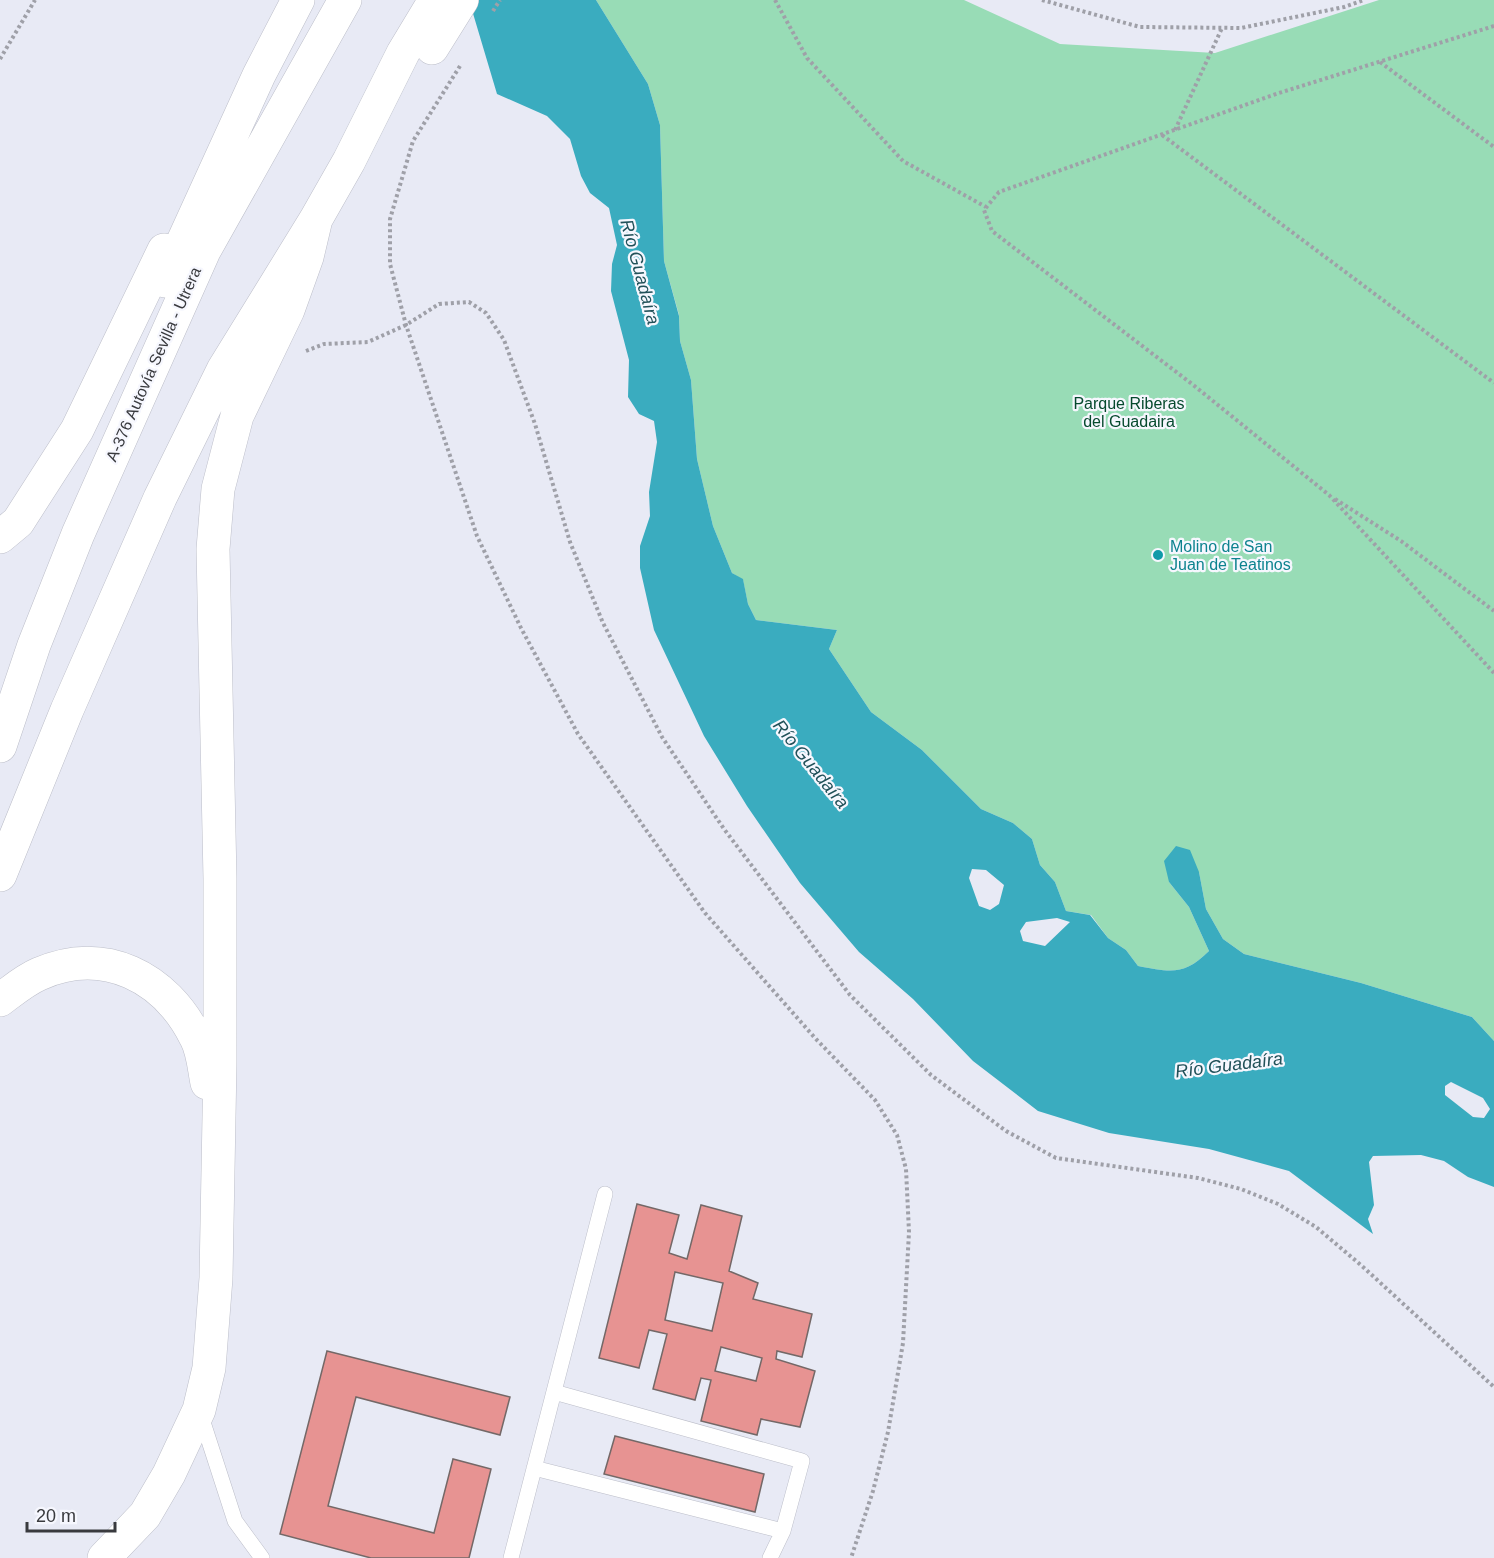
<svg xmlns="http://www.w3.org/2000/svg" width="1494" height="1558" font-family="Helvetica,sans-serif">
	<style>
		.green { fill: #98dcb6 }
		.water { fill: #3aacbf; fill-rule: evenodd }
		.building { fill: #e79392; stroke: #746867; stroke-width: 1.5; fill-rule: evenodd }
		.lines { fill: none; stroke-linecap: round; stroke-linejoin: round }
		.lane-casing { stroke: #bcbec9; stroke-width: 16 }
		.primary-casing { stroke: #bcbec9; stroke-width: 34 }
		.path { stroke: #9fa0a8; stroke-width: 4; stroke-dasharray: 3 3; stroke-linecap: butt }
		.lane { stroke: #fff; stroke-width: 15 }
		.primary { stroke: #fff; stroke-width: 33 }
		.culture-dot { fill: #0f9aa8; stroke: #f6f7fe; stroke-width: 2 }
		.labels { text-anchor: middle; stroke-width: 4.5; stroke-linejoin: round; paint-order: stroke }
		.street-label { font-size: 16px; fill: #393a3e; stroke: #f6f7fe }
		.park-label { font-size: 16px; fill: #064a2e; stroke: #f6f7fe }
		.culture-label { font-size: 16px; fill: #0d838f; stroke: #f6f7fe; text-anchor: start }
		.water-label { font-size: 18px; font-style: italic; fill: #215159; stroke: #f6f7fe }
	</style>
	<rect width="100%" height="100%" fill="#e8eaf5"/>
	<path class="green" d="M596,0H964L1060,44L1215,53L1379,0H1494V1041L1472,1017L1361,983L1244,954L1223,939L1206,909L1199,872L1169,882L1189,907L1209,951C1184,976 1171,972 1138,966L1126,950L1108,938L1091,915L1066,911L1055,882L1040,865L1032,839L1013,823L981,809L922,750L871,712L829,649L837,630L756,620L748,604L743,580L732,573L713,526L697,459L691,380L680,341L679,315L664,261L660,125L648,84Z"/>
	<path class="water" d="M469,0H596L648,84L660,125L664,261L679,316L680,341L691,380L697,459L713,526L732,573L743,579L748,604L756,620L837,630L829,649L871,712L922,750L981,809L1013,823L1032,839L1040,865L1055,882L1066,911L1090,915L1108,938L1126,950L1138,966C1171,972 1184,976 1209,951L1189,907L1169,882L1164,861L1176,846L1190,850L1199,872L1206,909L1223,939L1244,954L1361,983L1472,1017L1494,1041V1187L1468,1177L1444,1161L1421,1155L1373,1156L1369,1162L1374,1205L1368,1219L1373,1234L1289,1171L1209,1149L1109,1133L1038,1111L973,1061L913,999L859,952L800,883L747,806L704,736L654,630L640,568V546L650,516L649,492L657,442L654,421L639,414L628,397L629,360L611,291L612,264L617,245L609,208L590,193L581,176L570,139L547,116L497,94ZM972,869L986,870L1004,885L999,904L990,910L979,906L969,878ZM1057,918L1070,922L1045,946L1023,941L1020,931L1026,922ZM1451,1082L1483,1098L1490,1109L1484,1118L1473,1117L1445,1095V1086Z"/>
	<path class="building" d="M637,1204L679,1215L669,1253L687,1259L701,1205L742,1216L729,1271L758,1283L753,1299L812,1314L802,1357L777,1351L776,1359L815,1371L800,1427L761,1419L757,1435L701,1421L711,1380L701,1378L695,1400L653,1389L667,1334L649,1330L639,1368L599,1358ZM675,1272L723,1283L712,1331L665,1320ZM721,1347L762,1358L756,1381L715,1371Z
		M327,1351L510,1397L500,1435L356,1397L328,1506L434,1533L453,1459L491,1469L469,1558H371L280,1534Z
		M615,1436L764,1474L755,1512L604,1474Z"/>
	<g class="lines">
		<defs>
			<path id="lane" d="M200,1413L235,1521L262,1558
				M534,1468L783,1531L802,1461L554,1392
				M511,1558L605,1194
				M770,1558L783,1531"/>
			<path id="primary" d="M432,48L462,0
				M165,281L259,75L298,0
				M0,537L18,522L77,430L164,250
				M0,746L34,645L78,534L204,251L345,0
				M0,875L67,710L160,498L223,370L316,219L349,161L403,53L435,0
				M0,1000C12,991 25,980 39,974C104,945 166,977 196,1038C203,1051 204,1068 207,1083
				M104,1558L145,1515L169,1474L199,1410L209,1368L216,1278L220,1063V879L213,549L218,489L237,416L288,310L307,257L316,219"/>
		</defs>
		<use href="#lane" class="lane-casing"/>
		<use href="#primary" class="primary-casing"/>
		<path class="path" d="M775,0L807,58L903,161L986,207
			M1042,0L1140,27L1241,28L1344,7L1364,0
			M493,11L500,0
			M1494,26L1279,93L999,192L984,210L992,231L1192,384L1329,495L1494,673
			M0,59L35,0
			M1380,62L1494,147
			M460,66L413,141L390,219V264L406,325L477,536L521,628L578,734L705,913L815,1038L875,1100L897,1135L906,1169L909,1232L903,1343L888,1432L873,1491L851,1558
			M1175,130L1222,28
			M1162,135L1494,383
			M306,351L324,344L368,342L406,325L439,304L469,302L486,313L504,340L535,424L570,542L603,623L662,737L724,829L850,995L931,1075L1006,1131L1056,1158L1198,1178L1241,1189L1278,1204L1316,1227L1362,1266L1494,1387
			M1335,499L1401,541L1494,611"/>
		<use href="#lane" class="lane"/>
		<use href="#primary" class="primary"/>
	</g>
	<circle class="culture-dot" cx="1158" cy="555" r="6"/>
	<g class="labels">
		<g class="street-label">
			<text transform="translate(153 364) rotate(-66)" y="6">A-376 Autovía Sevilla - Utrera</text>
		</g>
		<g class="park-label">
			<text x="1129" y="409">Parque Riberas<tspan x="1129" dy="18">del Guadaira</tspan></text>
		</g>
		<g class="culture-label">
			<text x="1170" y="552">Molino de San<tspan x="1170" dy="18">Juan de Teatinos</tspan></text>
		</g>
		<g class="water-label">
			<text transform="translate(640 272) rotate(75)" y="6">Río Guadaíra</text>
			<text transform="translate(811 764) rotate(51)" y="6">Río Guadaíra</text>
			<text transform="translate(1229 1065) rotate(-7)" y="6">Río Guadaíra</text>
		</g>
	</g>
	<path d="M27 1522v9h88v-9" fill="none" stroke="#393a3e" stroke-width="3"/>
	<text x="36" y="1522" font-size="18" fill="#393a3e" stroke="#f6f7fe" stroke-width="4.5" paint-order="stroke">20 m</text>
</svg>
